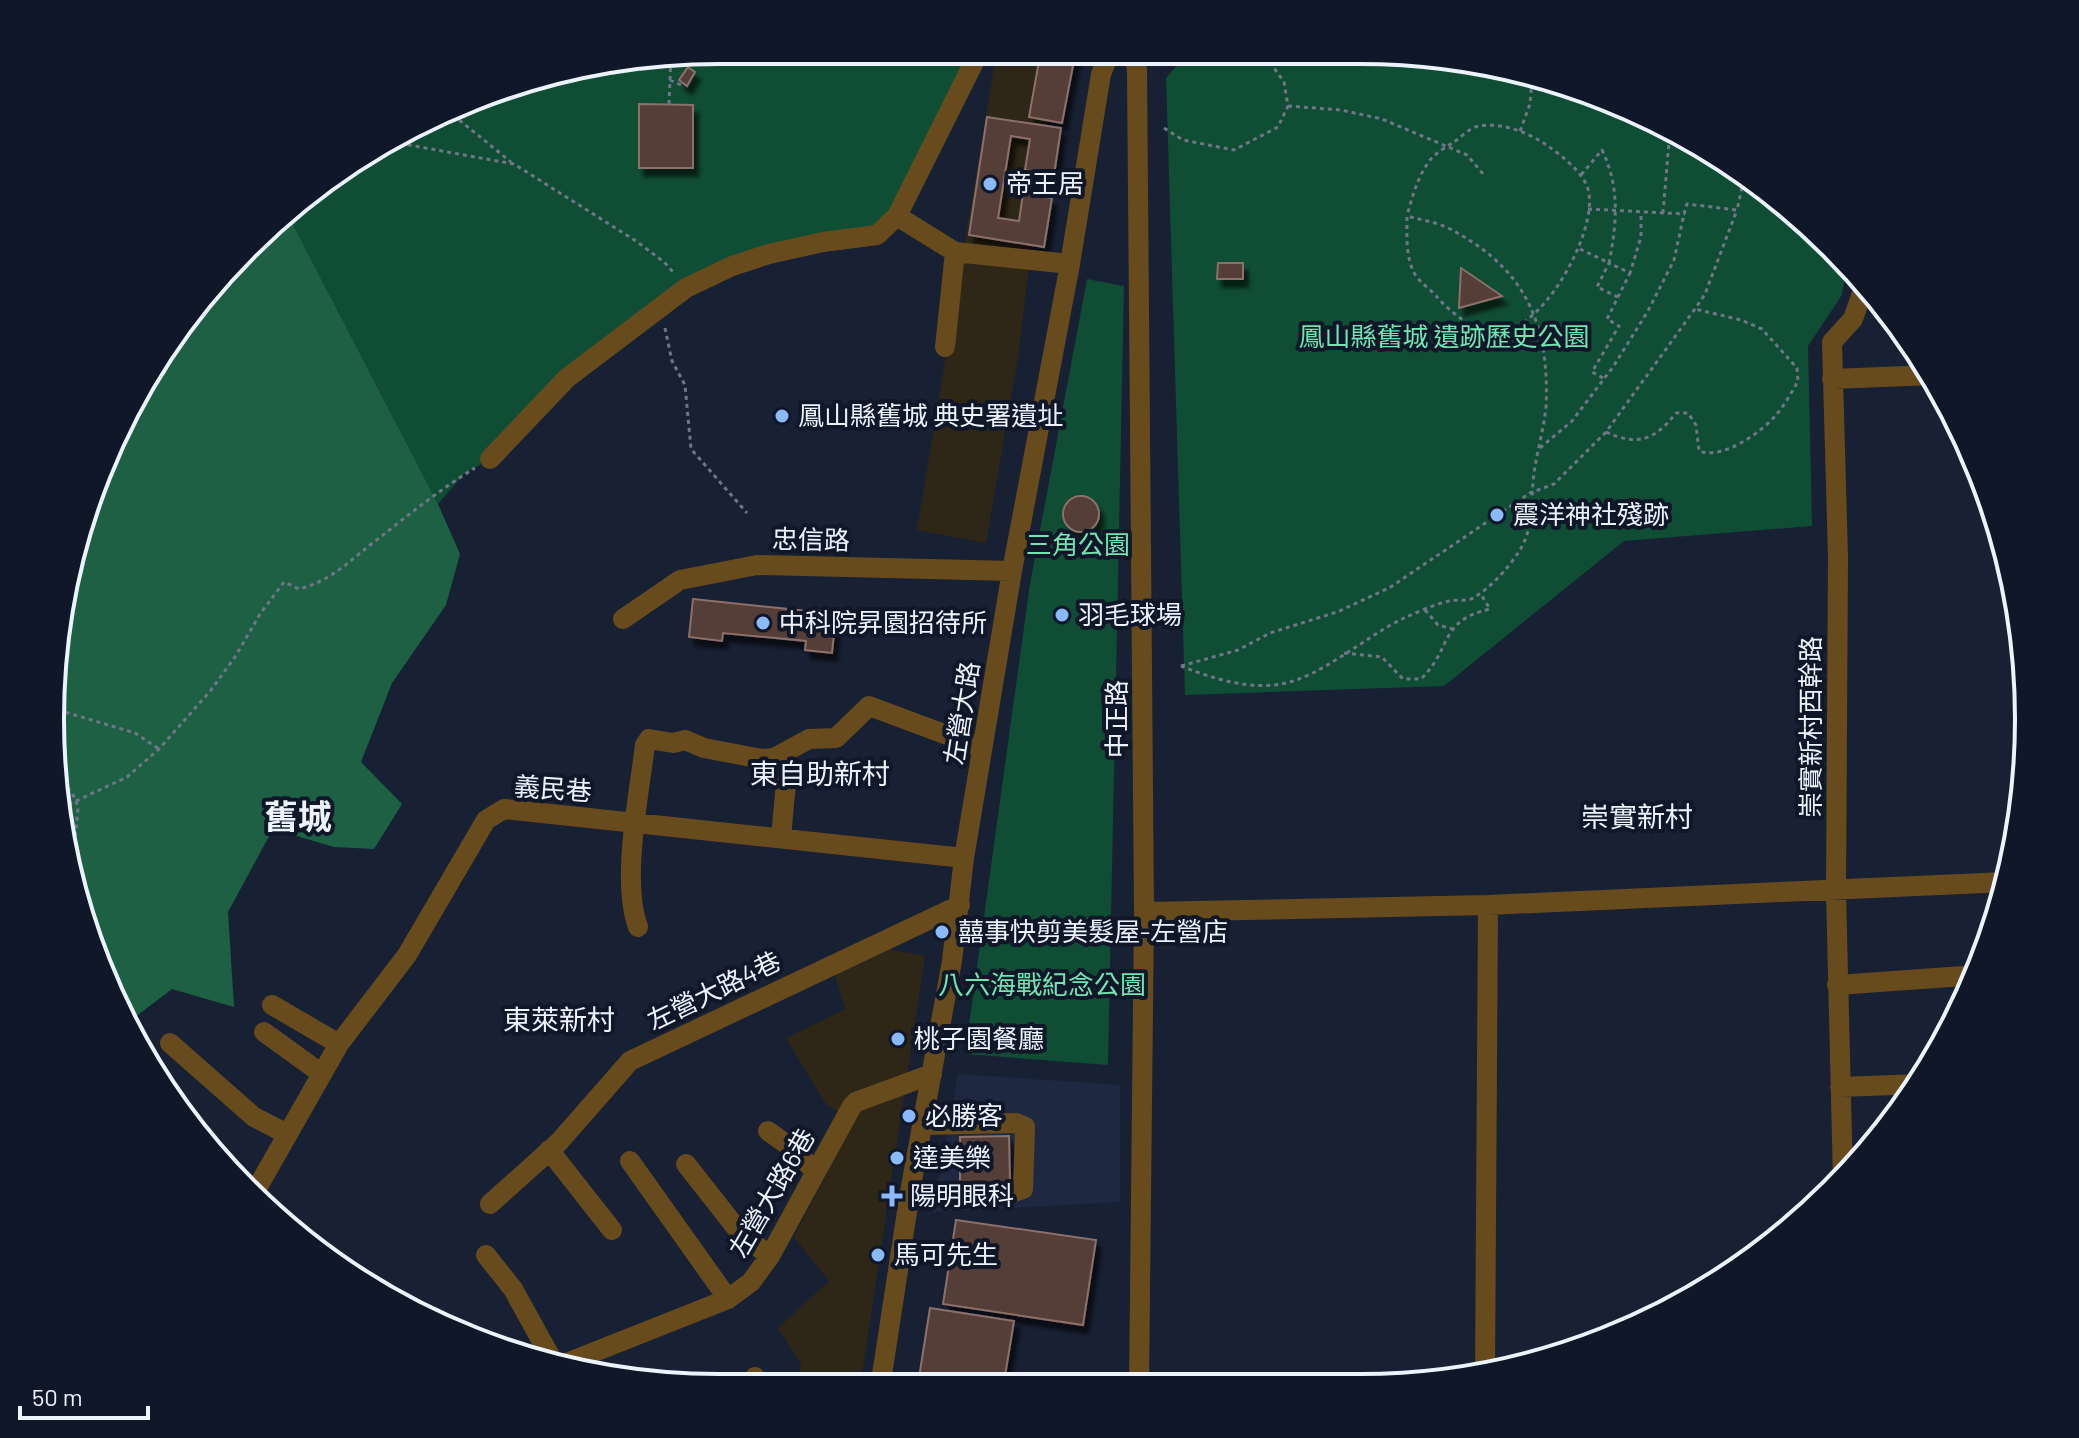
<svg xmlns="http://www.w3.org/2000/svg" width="2079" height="1438" font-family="Barlow,'Noto Sans TC',sans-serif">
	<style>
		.commercial { fill: #2e2717 }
		.built { fill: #1e2941 }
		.green { fill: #104d35 }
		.forest { fill: #1d6044 }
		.building { fill: #553c37; stroke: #8c6f6a; stroke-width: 2; filter: url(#shadow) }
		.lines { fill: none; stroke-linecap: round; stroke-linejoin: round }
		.path { stroke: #6f7686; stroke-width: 3; stroke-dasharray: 4 4; stroke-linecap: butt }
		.minor { stroke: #684b1d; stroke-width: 20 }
		.poi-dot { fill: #8abafc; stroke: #0f1728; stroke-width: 3 }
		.labels { text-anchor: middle; stroke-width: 8; stroke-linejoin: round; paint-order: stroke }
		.poi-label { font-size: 26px; fill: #edf3fd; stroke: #0f1728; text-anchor: start }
		.park-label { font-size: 26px; fill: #70e5b0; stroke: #0f1728 }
		.street-label { font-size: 26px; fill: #edf3fd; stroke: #0f1728 }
		.neighbourhood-label { font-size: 28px; fill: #edf3fd; stroke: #0f1728 }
		.district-label { font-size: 34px; font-weight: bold; fill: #edf3fd; stroke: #0f1728 }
		.rim { fill: none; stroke: #edf3fd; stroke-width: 4 }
	</style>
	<defs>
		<filter id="shadow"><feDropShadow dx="5" dy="8" stdDeviation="2" flood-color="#0009"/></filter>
	</defs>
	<rect width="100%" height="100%" fill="#182033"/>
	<path class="commercial" d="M997,50H1054L1019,351L986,543L917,530Z
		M888,949L925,956L860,1388H798L801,1364L778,1328L829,1281L794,1237L854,1122L826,1104L786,1038L845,1009L834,972Z"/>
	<path class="built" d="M958,1074L1120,1085V1202L933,1212Z"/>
	<path class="green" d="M719,50H980L877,235L732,266L567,378L490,459L464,474L438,504L288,215L348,162L545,73Z
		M1190,50H1360L1490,63L1694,139L1833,246L1847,264L1842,295L1808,346L1812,526L1624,541L1444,686L1185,695L1166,78Z
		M1087,279L1124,286L1108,1065L965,1054L1030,584Z"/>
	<path class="forest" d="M288,215L438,504L460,554L446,605L392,683L361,762L402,804L374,849L334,847L273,829L228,912L234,1007L172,989L126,1024L119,1015L63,849L56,632L101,463L216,278Z"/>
	<path class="building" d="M1041,50H1076L1062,123L1029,117Z
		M688,67L695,72L687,86L679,80Z
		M639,104L693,105V168H639Z
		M987,117L1061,128L1054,175L1025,170L1030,139L1011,136L998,218L1019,221L1023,194L1052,198L1044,247L969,235Z
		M1218,263H1243V279H1217Z
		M1461,268L1502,296L1459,308Z
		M1063 514a18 18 0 1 1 36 0a18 18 0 1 1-36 0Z
		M693,599L836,614L832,653L805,650L806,641L723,633L722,641L689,637Z
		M1009,1136L1010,1184L960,1185V1137Z
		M956,1220L1096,1240L1083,1325L943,1304Z
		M930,1308L1014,1321L1003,1388H944L918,1384Z"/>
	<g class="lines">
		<path class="path" d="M739,50H740
			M670,80L681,85L683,83
			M669,104L671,56
			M1288,106L1341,110L1382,119L1467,155L1484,175
			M453,115L511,162
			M1164,128L1183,140L1234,150L1278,127L1288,106L1284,82L1264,54L1256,50
			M1520,131L1530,104L1532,78
			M392,142L514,164L636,241L664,262L674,273
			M1588,209L1684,214L1687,204L1737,210L1744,178
			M1663,213L1670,130
			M1580,249L1609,263C1617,223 1620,187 1602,150L1581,175
			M1618,297L1597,287L1609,263L1630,273L1641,237V212
			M665,328L672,361L685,385L691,449L747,513
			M1603,378L1592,372L1619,326L1607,319L1630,273
			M1606,432C1637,446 1654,441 1676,413H1688L1696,425L1699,451C1723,460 1762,432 1777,414C1785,404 1792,392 1798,381L1797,368L1762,329L1741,320L1695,309
			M1540,448L1572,421L1613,367L1648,311L1674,260L1684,214
			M1425,610L1438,625L1453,629
			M1344,653L1382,657L1403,679H1421C1453,648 1438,621 1490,609L1480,593
			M1181,666C1211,678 1249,690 1281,684C1320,678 1366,636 1404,618C1418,612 1435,604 1449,601C1457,599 1466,602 1473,598C1491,588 1509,567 1520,550C1535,526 1530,494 1535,467C1538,448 1544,427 1546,407C1550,324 1525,267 1448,228C1436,222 1421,220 1407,216C1407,235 1405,259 1416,276C1421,283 1431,290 1437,297C1447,309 1476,333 1492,334C1539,338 1600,231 1588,189C1583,172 1562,156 1548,146C1529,133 1503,122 1479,126C1471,127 1461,137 1454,142C1446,147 1436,153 1430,160C1418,176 1412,197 1407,216
			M1181,666L1238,650L1270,633L1337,612L1389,588L1530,493L1554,484L1606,432L1695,309L1705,294L1737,210
			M58,710L135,733L159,749
			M61,783L71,791L76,801L127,777L159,749L211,690L235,657L260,614L284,582L299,589C332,581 351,559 378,539C408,515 442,488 475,468
			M61,807L76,801L78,808L72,876"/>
		<path class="minor" d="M1134,50L1137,70L1144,912L1139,1388
			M897,216L980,50
			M945,347L955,252
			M1832,379L1931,375
			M490,459L567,378L686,288L732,266L769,254L823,242L877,235L897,216L955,252L1070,264
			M623,619L680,580L757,565L1012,571
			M781,837L786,783
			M1144,912L1488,905L2006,882
			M638,927C621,881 639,796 645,745L649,739L673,743L685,740L704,748L762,759L774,758L809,739L836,738L869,706L982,748
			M1837,985L1978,975
			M272,1005L339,1044
			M264,1032L322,1074
			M170,1043L254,1117L287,1134
			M1840,1087L1920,1084
			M768,1131L793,1149L815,1171
			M549,1150L612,1230
			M630,1161L728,1299
			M686,1164L741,1234L770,1256
			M1843,1180L1836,892L1838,557L1832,342L1853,319L1865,285
			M910,1192L1004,1195L1023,1189L1025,1127L1016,1123L922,1125
			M252,1197L339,1044L407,955L486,820L504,809L964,858
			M490,1204L559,1142L630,1061L960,905
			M486,1255L513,1289L555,1365
			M559,1366L728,1299L751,1282L770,1256L852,1106L856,1102L932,1074
			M1485,1376L1488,905
			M755,1377L762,1388
			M880,1388L910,1192L952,961L964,858L1012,571L1070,264L1101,74L1111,50"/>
	</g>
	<g class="poi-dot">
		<circle cx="990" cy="184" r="8"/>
		<circle cx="782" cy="416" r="8"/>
		<circle cx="1497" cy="515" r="8"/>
		<circle cx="1062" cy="615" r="8"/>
		<circle cx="763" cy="623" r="8"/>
		<circle cx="942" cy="932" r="8"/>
		<circle cx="898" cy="1039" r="8"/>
		<circle cx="909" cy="1116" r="8"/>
		<circle cx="897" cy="1158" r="8"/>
		<path d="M888 1184h8v8h8v8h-8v8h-8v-8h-8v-8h8z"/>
		<circle cx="878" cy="1255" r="8"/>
	</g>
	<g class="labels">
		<g class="poi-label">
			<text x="1006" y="193">帝王居</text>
			<text x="798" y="425">鳳山縣舊城 典史署遺址</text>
			<text x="1513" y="524">震洋神社殘跡</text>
			<text x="1078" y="624">羽毛球場</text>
			<text x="779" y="632">中科院昇園招待所</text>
			<text x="958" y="941">囍事快剪美髮屋-左營店</text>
			<text x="914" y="1048">桃子園餐廳</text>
			<text x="925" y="1125">必勝客</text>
			<text x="913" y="1167">達美樂</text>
			<text x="910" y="1205">陽明眼科</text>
			<text x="894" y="1264">馬可先生</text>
		</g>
		<g class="park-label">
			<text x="1444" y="346">鳳山縣舊城 遺跡歷史公園</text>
			<text x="1078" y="554">三角公園</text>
			<text x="1042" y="994">八六海戰紀念公園</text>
		</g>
		<g class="street-label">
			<text transform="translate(811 540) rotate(1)" y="9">忠信路</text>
			<text transform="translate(962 713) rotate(-81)" y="9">左營大路</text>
			<text transform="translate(1117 719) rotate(-90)" y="9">中正路</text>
			<text transform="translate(1811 727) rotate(-90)" y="9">崇實新村西幹路</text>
			<text transform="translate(553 789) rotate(4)" y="9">義民巷</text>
			<text transform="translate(714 991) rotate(-26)" y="9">左營大路4巷</text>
			<text transform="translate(772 1193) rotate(-60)" y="9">左營大路6巷</text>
		</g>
		<g class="neighbourhood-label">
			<text x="820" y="784">東自助新村</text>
			<text x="1637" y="827">崇實新村</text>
			<text x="559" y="1030">東萊新村</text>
		</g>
		<g class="district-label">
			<text x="298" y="829">舊城</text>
		</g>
	</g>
	<path d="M0 0H2079V1438H0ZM719 64H1360A655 655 0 0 1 2015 719V719A655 655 0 0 1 1360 1374H719A655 655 0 0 1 64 719V719A655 655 0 0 1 719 64Z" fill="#0f1728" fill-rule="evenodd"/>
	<path class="rim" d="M719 64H1360A655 655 0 0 1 2015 719V719A655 655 0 0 1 1360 1374H719A655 655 0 0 1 64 719V719A655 655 0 0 1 719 64Z"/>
	<path d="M20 1406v12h128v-12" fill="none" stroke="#edf3fd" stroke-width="4"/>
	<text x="32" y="1406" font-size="24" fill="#edf3fd" stroke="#0f1728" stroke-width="6" paint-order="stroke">50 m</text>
</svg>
